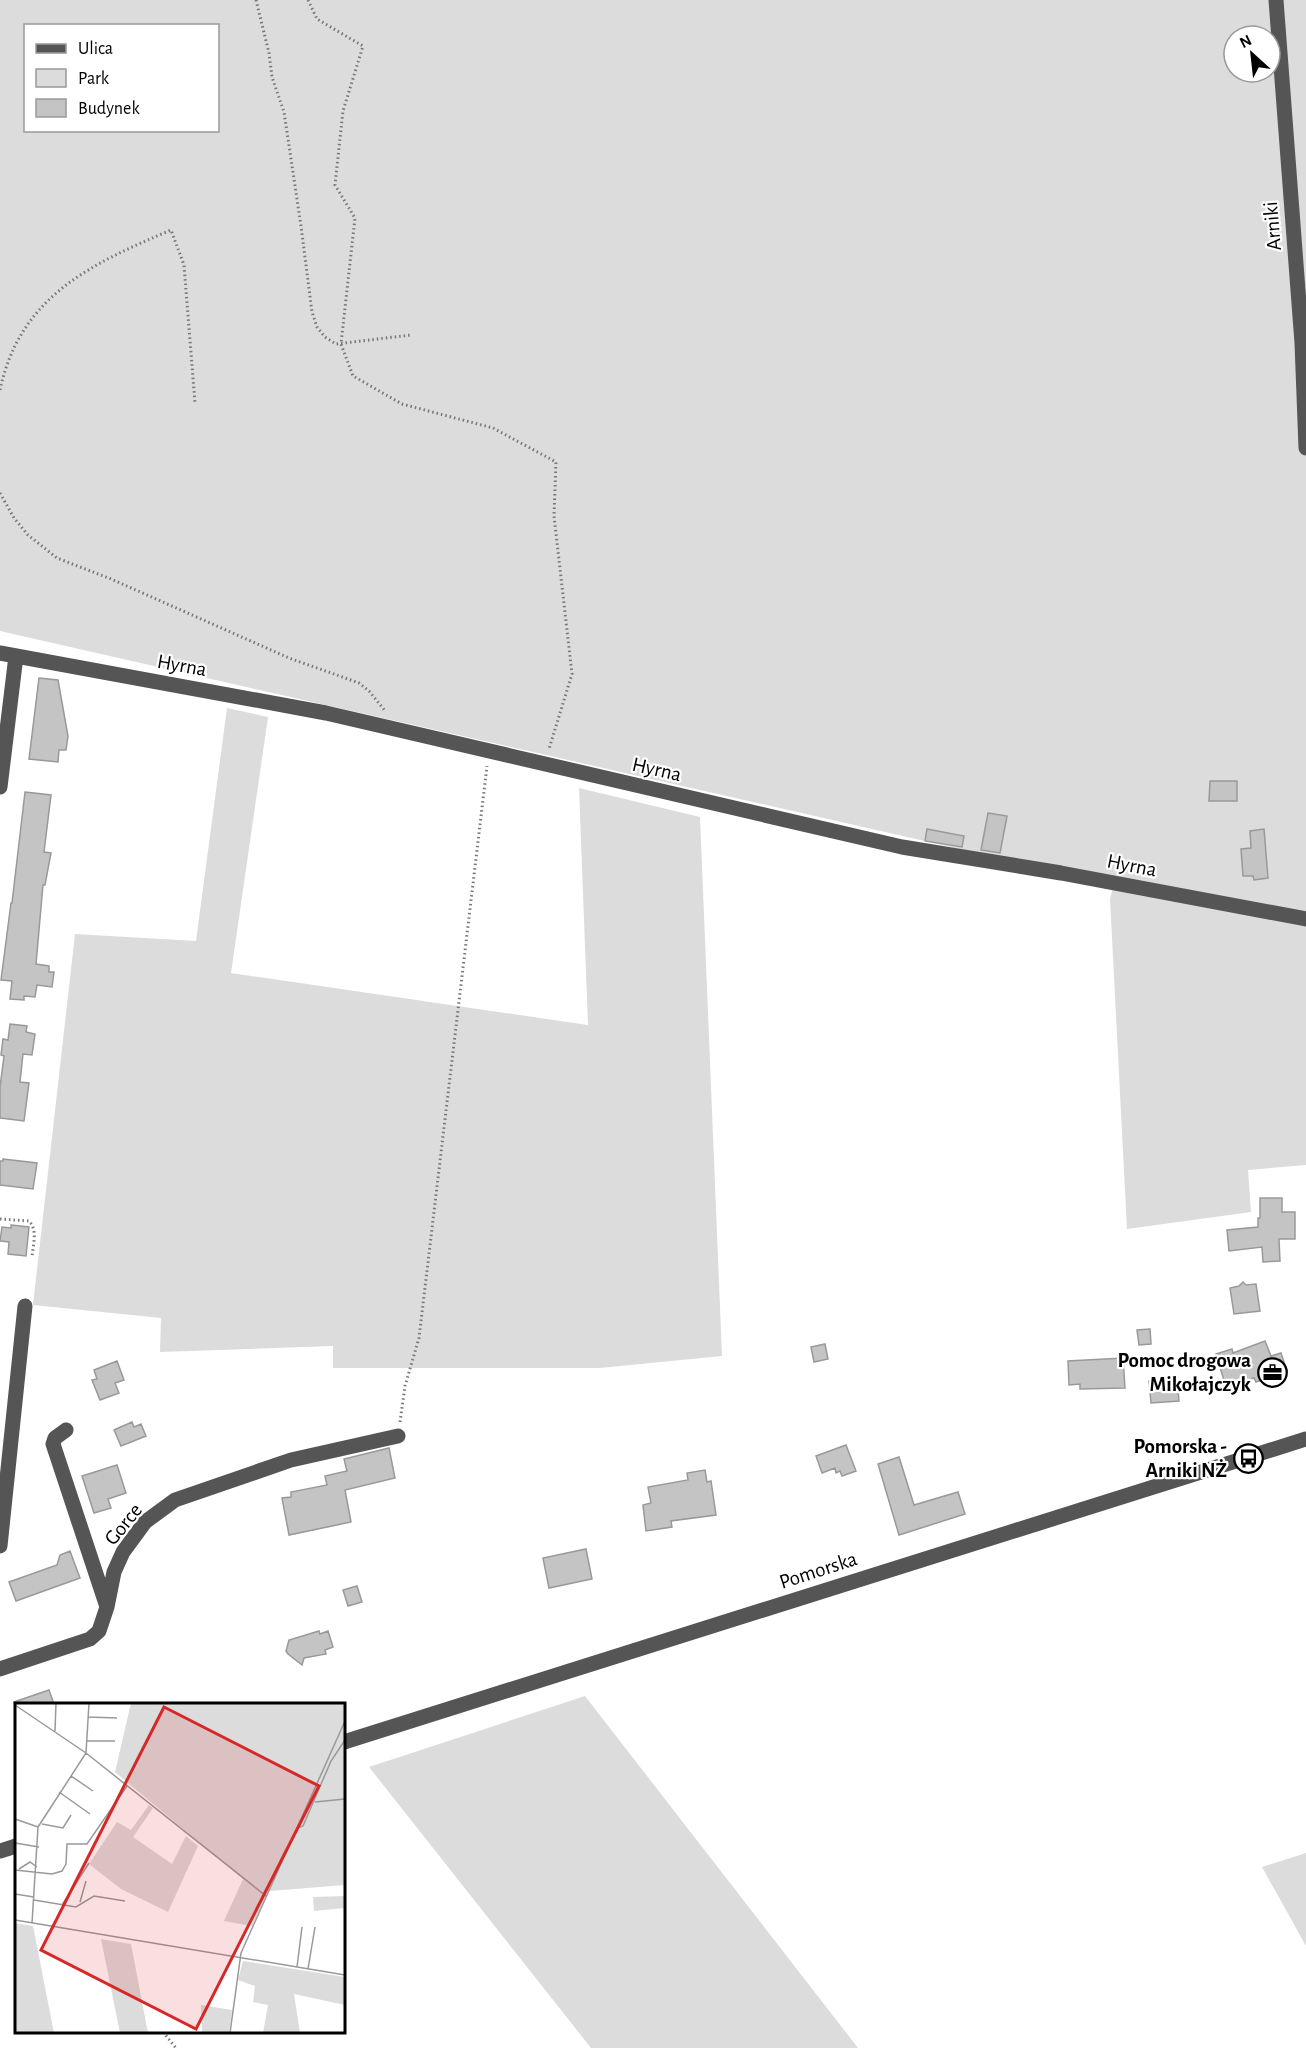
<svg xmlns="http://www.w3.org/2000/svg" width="1306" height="2048" font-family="'Alegreya Sans',sans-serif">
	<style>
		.green { fill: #dcdcdc; fill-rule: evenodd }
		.building { fill: #c4c4c4; stroke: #999; stroke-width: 1.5 }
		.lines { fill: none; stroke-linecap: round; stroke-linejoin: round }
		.path { stroke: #777; stroke-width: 3; stroke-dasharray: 1.5 3; stroke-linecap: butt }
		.minor { stroke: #555; stroke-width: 15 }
		.labels { text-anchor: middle; stroke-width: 4.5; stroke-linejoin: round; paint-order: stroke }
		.street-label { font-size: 21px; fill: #000; stroke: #fff }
		.poi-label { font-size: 21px; font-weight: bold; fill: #000; stroke: #fff; text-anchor: end }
		.inset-road { fill: none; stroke: #999; stroke-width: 1.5 }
		.view { fill: #d62828; fill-opacity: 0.15; stroke: #d62828; stroke-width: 3 }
		.inset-edge { fill: none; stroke: #000; stroke-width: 3 }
	</style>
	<rect width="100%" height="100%" fill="#fff"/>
	<path class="green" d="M0,0H1306V1165L1248,1170L1251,1212L1127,1229L1110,899L1114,884L0,631ZM26,26H218V130H26ZM1234,36H1270V72H1234Z
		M227,708L268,717L231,973L588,1025L579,788L700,817L722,1356L600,1368H333V1346L160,1352L161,1318L33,1305L75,934L196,941Z
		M585,1696L858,2048H591L369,1767Z
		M1306,1853V1946L1262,1867Z"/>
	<path class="building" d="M39,678L58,680L68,736L66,750H59L58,762L29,759Z
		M1210,781H1237V801H1209Z
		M25,792L51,795L44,852L51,853L45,885H43L36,964L49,966V972H54L52,987L37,985L35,997L24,996V1000L10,999L12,981L1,980L11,903H12Z
		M988,813L1007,816L1000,853L981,850Z
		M927,829L964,836L962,847L925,841Z
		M1264,829L1268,878L1254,880L1253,876H1243L1241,849L1251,848L1250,831Z
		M10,1024L27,1026L26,1032L35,1034L32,1055L23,1054L20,1082L29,1083L24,1121L0,1118V1087L4,1056L1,1055L3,1039L8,1040Z
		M3,1159L37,1163L33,1189L0,1185V1161H3Z
		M1260,1198H1282V1212H1295V1239H1279L1280,1261L1263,1262L1262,1247L1229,1251L1227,1230L1258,1227V1218H1260Z
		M11,1225L29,1227L26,1256L8,1254L9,1242L0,1241L2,1227L11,1228Z
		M1243,1282L1246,1285L1256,1284L1260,1311L1234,1314L1230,1288L1239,1286Z
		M1150,1329L1151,1344L1139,1345L1137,1330Z
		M1265,1341L1271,1356L1281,1353L1287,1371L1256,1382L1254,1378L1226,1387L1216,1354L1232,1349L1233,1353Z
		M825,1344L828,1359L814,1362L811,1347Z
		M1123,1358L1125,1388L1080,1389V1384L1069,1385L1068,1361Z
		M117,1361L124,1380L115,1383L119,1393L100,1400L92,1380L97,1379L94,1370Z
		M1177,1379L1179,1401L1151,1403L1149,1381Z
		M132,1422L134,1427L141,1424L146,1436L121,1446L114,1430Z
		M846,1445L856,1471L842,1476L840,1471L836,1473L835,1468L822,1473L816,1456Z
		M389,1448L395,1478L345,1490L351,1522L289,1535L282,1498L291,1497V1492L327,1485L325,1476L347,1471L344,1459Z
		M899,1457L914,1505L958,1492L965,1514L899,1535L878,1464Z
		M117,1465L126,1493L108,1499L111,1508L94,1513L82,1476Z
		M705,1470L707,1482L711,1481L716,1515L671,1521L672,1527L646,1531L643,1505L651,1503L648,1487L688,1480L687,1473Z
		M586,1549L592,1579L549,1588L543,1558Z
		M70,1551L80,1578L16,1601L9,1582L57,1565L60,1555Z
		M357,1586L362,1602L348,1606L343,1590Z
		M319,1631L320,1634L328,1631L333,1647L325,1650L326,1654L304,1658L302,1665L288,1654L286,1651L289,1640Z
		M49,1690L54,1704H15L14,1702Z"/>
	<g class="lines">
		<path class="path" d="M256,0L269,53L272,77L284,112L301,226L312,312L317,327L325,337L336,344L411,335
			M308,0L317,19L363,46L343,111L335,185L355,218L341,344L353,376L402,404L493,428L556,462L554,516L572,674L549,749
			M0,390C20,296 91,264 171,230L184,265L195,403
			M0,493L14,518L28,535L57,558L111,579L289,658L359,683L369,691L386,712
			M0,1219L29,1221C38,1230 33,1245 32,1257
			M400,1422L405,1386L419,1338L487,766
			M163,2032L176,2048"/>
		<path class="minor" d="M1276,0L1302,343L1306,448
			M0,653L326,713L902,847L1061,873L1306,919
			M0,787L16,656
			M66,1430L55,1438L53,1444L107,1607
			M0,1546L25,1306
			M0,1669L90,1639L99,1631L107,1607L114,1572L123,1552L145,1522L175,1500L291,1460L398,1436
			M344,1742L1306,1439
			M0,1851L16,1846"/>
	</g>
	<defs>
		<symbol id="office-ring" viewBox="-11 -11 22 22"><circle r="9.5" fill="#fff" stroke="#000" stroke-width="1.5"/><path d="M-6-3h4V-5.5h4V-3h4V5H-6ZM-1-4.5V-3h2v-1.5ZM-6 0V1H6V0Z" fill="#000"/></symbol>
		<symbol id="bus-ring" viewBox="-11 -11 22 22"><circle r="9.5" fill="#fff" stroke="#000" stroke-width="1.5"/><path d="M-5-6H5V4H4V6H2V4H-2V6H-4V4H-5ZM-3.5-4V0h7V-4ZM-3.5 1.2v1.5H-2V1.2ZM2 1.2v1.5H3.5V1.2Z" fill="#000"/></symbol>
	</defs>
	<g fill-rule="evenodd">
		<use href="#office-ring" x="1256" y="1356" width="33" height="33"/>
		<use href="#bus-ring" x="1232" y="1442" width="33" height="33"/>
	</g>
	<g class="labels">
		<g class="street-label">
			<text transform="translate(1272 226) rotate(-95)" y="7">Arniki</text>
			<text transform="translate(182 665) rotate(10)" y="7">Hyrna</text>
			<text transform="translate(657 769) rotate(13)" y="7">Hyrna</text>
			<text transform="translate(1132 865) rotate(11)" y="7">Hyrna</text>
			<text transform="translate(123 1524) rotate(-51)" y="7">Gorce</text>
			<text transform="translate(818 1570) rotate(-18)" y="7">Pomorska</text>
		</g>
		<g class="poi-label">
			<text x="1251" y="1367">Pomoc drogowa<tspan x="1251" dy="24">Mikołajczyk</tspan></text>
			<text x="1227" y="1453">Pomorska -<tspan x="1227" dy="24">Arniki NŻ</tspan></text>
		</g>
	</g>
	<g transform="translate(15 1703)">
		<rect width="330" height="330" fill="#fff"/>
		<path d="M116,0H330V182L255,188L237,223L209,218L228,176L100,69ZM134,102L138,105L118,134L157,161L171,133L183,143L153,209L106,186L74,161L102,119L116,127ZM330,193V205L299,208L298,194ZM0,220L18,223L39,330H0ZM86,236L116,241L133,330H105ZM228,258L330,274V302L279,291L285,330H248L253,302L238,299L240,283L223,277ZM186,302L217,307L214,330H187Z" fill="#dcdcdc"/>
		<path class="inset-road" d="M0,2L71,50L251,193M73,14L102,15M40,28L41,0M71,38H100M56,73L78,88M44,89L75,111M300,99L330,96M0,116L23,124M27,121L48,125L56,112M23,124L71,50L74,0M282,125L288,123L316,58L330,37M0,140L24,144M4,166L15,159L22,164M0,167L37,171L47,168L51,161L52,141H72L112,83M0,191L19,194M19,197L61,204L79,193L110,198M65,199L71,178M47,202L74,160M0,217L330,272M17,220L23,124M282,264L287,224M293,266L300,224M215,330L226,250L330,18"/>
		<path class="view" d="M149,4L304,83L181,326L26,247Z"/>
		<rect width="330" height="330" class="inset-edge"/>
	</g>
	<rect x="24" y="24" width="195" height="108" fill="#ffffff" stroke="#999999" stroke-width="1.5"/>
	<rect x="36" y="44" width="30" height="9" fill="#555555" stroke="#999999" stroke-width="1.5"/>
	<text x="78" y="54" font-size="18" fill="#000000">Ulica</text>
	<rect x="36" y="69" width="30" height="18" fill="#dcdcdc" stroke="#999999" stroke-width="1.5"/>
	<text x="78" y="84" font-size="18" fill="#000000">Park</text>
	<rect x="36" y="99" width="30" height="18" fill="#c4c4c4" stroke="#999999" stroke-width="1.5"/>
	<text x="78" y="114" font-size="18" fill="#000000">Budynek</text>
	<g transform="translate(1252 54) rotate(333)"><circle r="28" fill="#ffffff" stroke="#999999" stroke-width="1.5"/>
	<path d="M0-4.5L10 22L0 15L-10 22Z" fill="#000000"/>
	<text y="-9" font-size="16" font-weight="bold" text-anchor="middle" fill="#000000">N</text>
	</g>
</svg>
